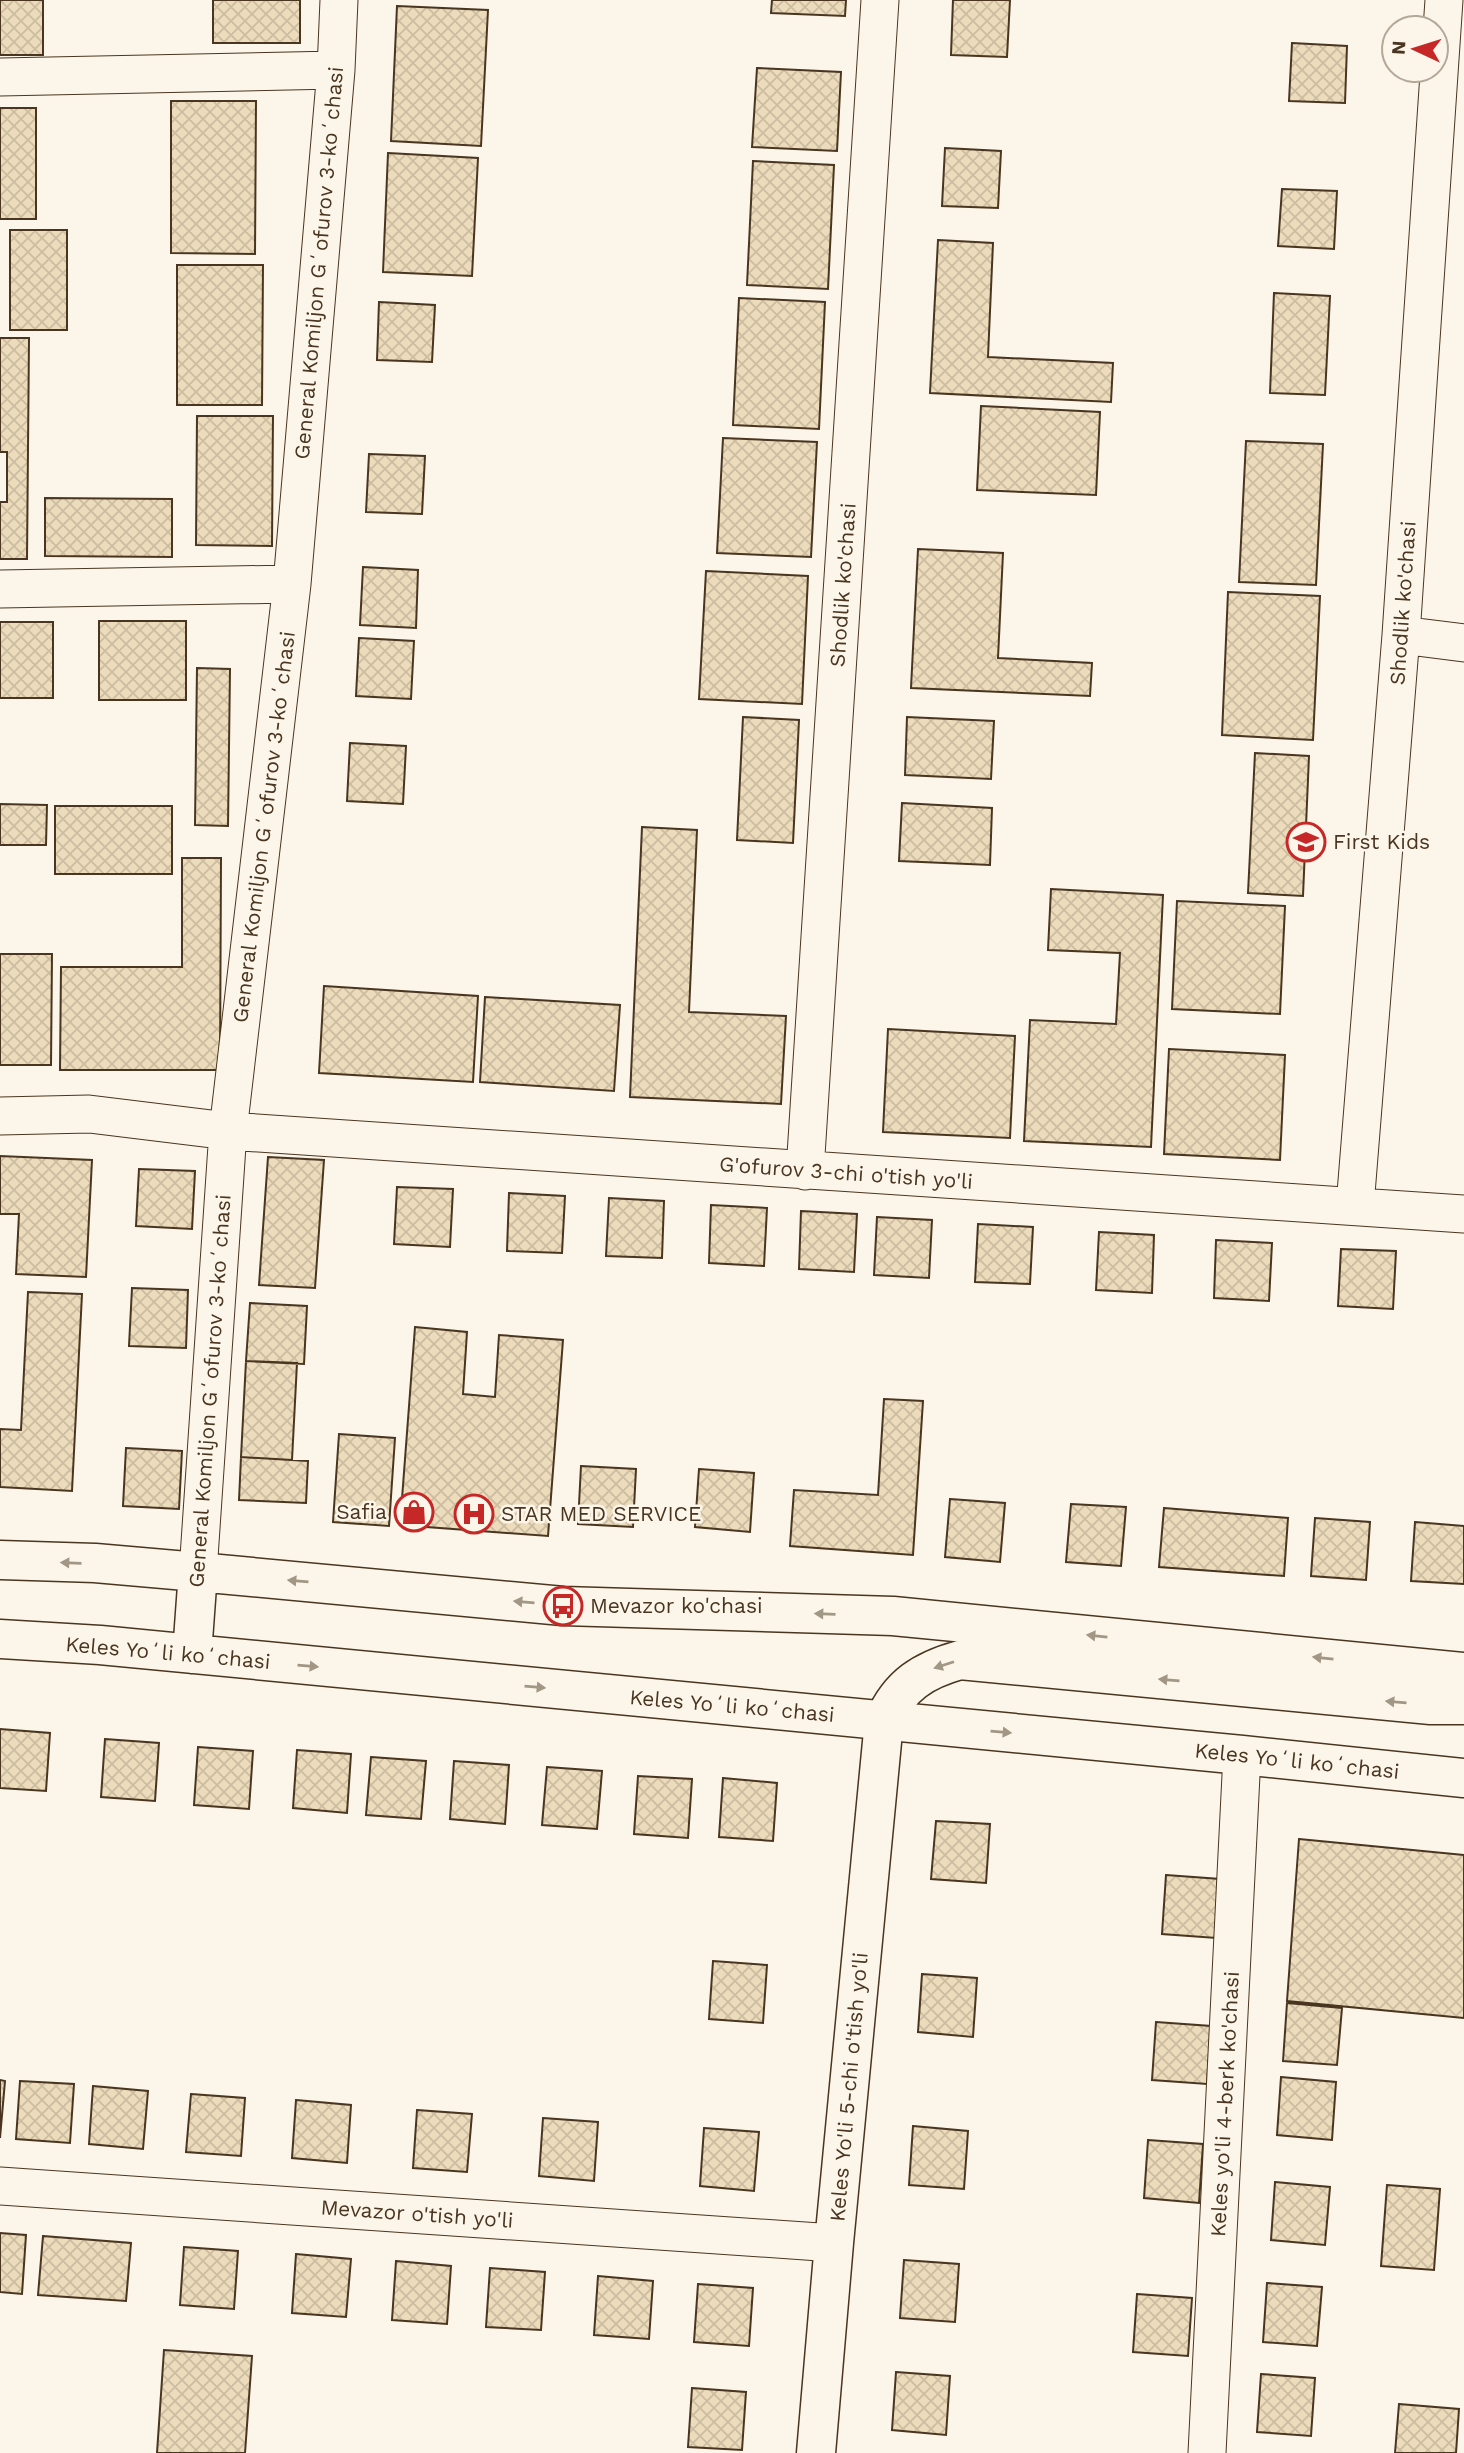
<svg xmlns="http://www.w3.org/2000/svg" width="1464" height="2453" font-family="'Work Sans',sans-serif">
	<style>
		.building { fill: url(#building-cross-hatch); stroke: #4a3520; stroke-width: 2 }
		.lines { fill: none; stroke-linecap: round; stroke-linejoin: round }
		.street-casing { stroke: #4a3520; stroke-width: 39 }
		.secondary-casing { stroke: #4a3520; stroke-width: 41 }
		.primary-casing { stroke: #4a3520; stroke-width: 41 }
		.street { stroke: #fbf6e9; stroke-width: 37 }
		.secondary { stroke: #fbf6e9; stroke-width: 38 }
		.primary { stroke: #fbf6e9; stroke-width: 38 }
		.oneway { fill: #a29684 }
		.labels { text-anchor: middle; stroke-width: 5; stroke-linejoin: round; paint-order: stroke }
		.street-label { font-size: 21px; fill: #4a3520; stroke: #fbf6e9 }
		.poi-label { font-size: 21px; fill: #4a3520; stroke: #fbf6e9; text-anchor: start }
	</style>
	<defs>
		<pattern id="building-cross-hatch" width="8" height="8" patternUnits="userSpaceOnUse" patternTransform="scale(1.75)"><rect width="8" height="8" fill="#ecdcbc"/><path d="M0 0l8 8M0 8l8-8" fill="none" stroke="#ccbda1"/></pattern>
	</defs>
	<rect width="100%" height="100%" fill="#fbf6e9"/>
	<path class="building" d="M0,0H43V55H0Z
		M213,0H300V43H213Z
		M772,0H846L845,16L771,13Z
		M953,0H1010L1007,57L951,55Z
		M397,6L488,10L481,146L391,141Z
		M1292,43L1347,46L1345,103L1289,101Z
		M757,68L841,72L837,151L752,147Z
		M171,101H256L255,254L171,253Z
		M0,108H36V219H0Z
		M945,148L1001,151L998,208L942,206Z
		M388,153L478,158L472,276L383,272Z
		M753,161L834,165L828,289L747,285Z
		M1282,189L1337,191L1334,249L1278,246Z
		M10,230H67V330H10Z
		M938,240L993,243L988,357L1113,363L1111,402L930,393Z
		M177,265H263L262,405H177Z
		M1274,293L1330,296L1325,395L1270,393Z
		M739,298L825,302L819,429L733,425Z
		M379,302L435,305L432,362L377,360Z
		M0,338H29L27,559H0V502H7V452H0Z
		M981,406L1100,412L1096,495L977,490Z
		M197,416H273L272,546L196,545Z
		M723,438L817,442L811,557L717,553Z
		M1246,441L1323,444L1316,585L1239,582Z
		M369,454L425,456L422,514L366,512Z
		M45,498L172,499V557L45,556Z
		M918,549L1003,553L998,658L1092,663L1090,696L911,688Z
		M363,567L418,570L416,628L360,625Z
		M706,571L808,576L802,704L699,699Z
		M1228,592L1320,596L1313,740L1222,735Z
		M99,621H186V700H99Z
		M0,622H53V698H0Z
		M359,638L414,641L411,699L356,696Z
		M197,668L230,669L228,826L195,825Z
		M743,717L799,720L793,843L737,840Z
		M907,717L994,721L991,779L905,775Z
		M350,743L406,746L403,804L347,801Z
		M1255,753L1309,756L1303,896L1248,893Z
		M902,803L992,808L990,865L899,861Z
		M0,804L47,805L46,845H0Z
		M55,806H172V874H55Z
		M642,827L697,830L689,1012L786,1016L781,1104L630,1097Z
		M182,858H221L220,1070H60L61,967H182Z
		M1051,889L1163,895L1151,1147L1024,1141L1030,1020L1116,1024L1120,953L1048,950Z
		M1177,901L1285,906L1280,1014L1172,1009Z
		M0,954H52L51,1065H0Z
		M324,986L478,996L473,1082L319,1073Z
		M485,997L620,1005L614,1091L480,1082Z
		M888,1029L1015,1036L1010,1138L883,1132Z
		M1169,1049L1285,1055L1280,1160L1164,1154Z
		M0,1156L92,1160L86,1277L16,1274L19,1214H0Z
		M268,1157L324,1160L315,1288L259,1285Z
		M139,1169L195,1171L192,1229L136,1226Z
		M397,1187L453,1189L450,1247L394,1244Z
		M509,1193L565,1196L562,1253L507,1251Z
		M609,1198L664,1201L662,1258L606,1256Z
		M711,1205L767,1208L764,1266L709,1263Z
		M801,1211L857,1214L854,1272L799,1269Z
		M877,1217L932,1220L929,1278L874,1275Z
		M978,1224L1033,1227L1030,1284L975,1282Z
		M1099,1232L1154,1235L1152,1293L1096,1290Z
		M1216,1240L1272,1243L1269,1301L1214,1298Z
		M1341,1249L1396,1251L1393,1309L1338,1306Z
		M132,1288L188,1290L186,1348L129,1346Z
		M28,1292L82,1294L72,1491L0,1487V1429L21,1430Z
		M250,1303L307,1306L304,1364L246,1361Z
		M415,1327L467,1332L463,1394L495,1397L499,1335L563,1340L548,1536L400,1525Z
		M246,1361L297,1363L292,1460L241,1457Z
		M884,1399L923,1401L913,1555L790,1546L794,1490L878,1495Z
		M339,1434L395,1438L389,1526L333,1522Z
		M126,1448L182,1451L179,1509L123,1506Z
		M241,1457L308,1461L306,1503L239,1500Z
		M581,1466L636,1469L633,1527L578,1524Z
		M699,1469L754,1473L750,1532L695,1527Z
		M950,1499L1005,1503L1000,1562L945,1557Z
		M1071,1504L1126,1507L1121,1566L1066,1562Z
		M1164,1508L1288,1518L1284,1576L1159,1567Z
		M1315,1518L1370,1522L1366,1580L1311,1576Z
		M1415,1522L1464,1526V1584L1411,1581Z
		M0,1729L50,1733L46,1791L0,1788Z
		M105,1739L159,1743L155,1801L101,1797Z
		M198,1747L253,1751L249,1809L194,1805Z
		M297,1750L351,1754L347,1813L293,1808Z
		M371,1757L426,1761L421,1819L366,1815Z
		M454,1761L509,1765L505,1824L450,1819Z
		M547,1767L602,1771L597,1829L542,1825Z
		M638,1776L692,1779L688,1838L634,1834Z
		M723,1778L777,1783L773,1841L719,1837Z
		M936,1821L990,1824L986,1883L931,1879Z
		M1299,1839L1464,1855V2018L1287,2001Z
		M1166,1875L1220,1879L1216,1938L1162,1934Z
		M713,1961L767,1965L763,2023L709,2019Z
		M922,1974L977,1978L973,2037L918,2032Z
		M1287,2003L1342,2008L1337,2065L1283,2061Z
		M1156,2022L1211,2026L1207,2084L1152,2080Z
		M1281,2077L1336,2082L1332,2140L1277,2135Z
		M0,2080L5,2081L0,2138Z
		M20,2081L74,2084L70,2143L16,2139Z
		M93,2086L148,2091L143,2149L89,2144Z
		M191,2094L245,2098L241,2156L186,2152Z
		M296,2100L351,2105L347,2163L292,2158Z
		M417,2110L472,2114L467,2172L413,2168Z
		M543,2118L598,2122L594,2181L539,2176Z
		M913,2126L968,2131L964,2189L909,2185Z
		M704,2128L759,2132L754,2191L700,2186Z
		M1148,2140L1203,2144L1199,2203L1144,2198Z
		M1275,2182L1330,2187L1325,2245L1271,2240Z
		M1387,2185L1440,2189L1434,2270L1381,2266Z
		M0,2233L26,2235L22,2294L0,2292Z
		M43,2236L131,2243L126,2301L38,2295Z
		M184,2247L238,2251L234,2309L180,2305Z
		M296,2254L351,2259L346,2317L292,2313Z
		M904,2260L959,2264L955,2322L900,2318Z
		M396,2261L451,2266L447,2324L392,2320Z
		M490,2268L545,2272L541,2330L486,2327Z
		M598,2276L653,2281L649,2339L594,2335Z
		M1267,2283L1322,2287L1317,2346L1263,2342Z
		M698,2284L753,2288L749,2346L694,2342Z
		M1137,2294L1192,2298L1188,2356L1133,2352Z
		M164,2350L252,2356L245,2453H157Z
		M896,2372L950,2376L946,2435L892,2430Z
		M1261,2374L1315,2378L1311,2436L1257,2432Z
		M692,2388L746,2392L742,2450L688,2447Z
		M1399,2404L1459,2409L1456,2453H1395Z"/>
	<g class="lines">
		<defs>
			<path id="street" d="M0,77L336,70
				M0,589L292,584
				M1401,635L1464,643
				M0,1116L89,1114L228,1131L1464,1214
				M805,1171L880,0
				M1355,1206L1401,635L1444,0
				M198,1572L228,1131L292,584L336,70L339,0
				M0,2186L834,2243
				M1207,2453L1242,1755"/>
			<path id="secondary" d="M816,2453L834,2243L884,1721"/>
			<path id="primary" d="M0,1560L95,1563L198,1572L563,1606L893,1616L1464,1672
				M0,1639L100,1645L1242,1755L1464,1778
				M192,1654L198,1572
				M884,1721C899,1685 924,1670 960,1660L1431,1705H1464"/>
		</defs>
		<use href="#street" class="street-casing"/>
		<use href="#secondary" class="secondary-casing"/>
		<use href="#primary" class="primary-casing"/>
		<use href="#street" class="street"/>
		<use href="#secondary" class="secondary"/>
		<use href="#primary" class="primary"/>
	</g>
	<defs><path id="oneway-solid" d="M-6-.8H1V-3.2L6.5 0L1 3.2V.8H-6Z" transform="scale(1.75)"/></defs>
	<g class="oneway">
		<use href="#oneway-solid" transform="translate(71 1563) rotate(-178)"/>
		<use href="#oneway-solid" transform="translate(298 1581) rotate(-175)"/>
		<use href="#oneway-solid" transform="translate(524 1602) rotate(-175)"/>
		<use href="#oneway-solid" transform="translate(825 1614) rotate(-178)"/>
		<use href="#oneway-solid" transform="translate(1097 1636) rotate(-174)"/>
		<use href="#oneway-solid" transform="translate(1323 1658) rotate(-174)"/>
		<use href="#oneway-solid" transform="translate(944 1665) rotate(162)"/>
		<use href="#oneway-solid" transform="translate(308 1666) rotate(5)"/>
		<use href="#oneway-solid" transform="translate(1169 1680) rotate(-175)"/>
		<use href="#oneway-solid" transform="translate(535 1687) rotate(5)"/>
		<use href="#oneway-solid" transform="translate(1396 1702) rotate(-175)"/>
		<use href="#oneway-solid" transform="translate(1001 1732) rotate(5)"/>
	</g>
	<defs>
		<symbol id="school-ring" viewBox="-11 -11 22 22"><circle r="9.5" fill="#fbf6e9" stroke="#c62828" stroke-width="1.5"/><path d="M0-5L7-2L0 1L-7-2ZM-4 1L0 2.5L4 1V4Q0 6-4 4Z" fill="#c62828"/></symbol>
		<symbol id="shop-ring" viewBox="-11 -11 22 22"><circle r="9.5" fill="#fbf6e9" stroke="#c62828" stroke-width="1.5"/><path d="M-5-2.5h2.3a2.7 3.5 0 0 1 5.4 0H5L5.5 6h-11ZM-1.5-2.5h3a1.5 2.3 0 0 0-3 0Z" fill="#c62828"/></symbol>
		<symbol id="hospital-ring" viewBox="-11 -11 22 22"><circle r="9.5" fill="#fbf6e9" stroke="#c62828" stroke-width="1.5"/><path d="M-5-5h3v3.5h4V-5h3V5h-3V1.5h-4V5h-3Z" fill="#c62828"/></symbol>
		<symbol id="bus-ring" viewBox="-11 -11 22 22"><circle r="9.5" fill="#fbf6e9" stroke="#c62828" stroke-width="1.5"/><path d="M-5-6H5V4H4V6H2V4H-2V6H-4V4H-5ZM-3.5-4V0h7V-4ZM-3.5 1.2v1.5H-2V1.2ZM2 1.2v1.5H3.5V1.2Z" fill="#c62828"/></symbol>
	</defs>
	<g fill-rule="evenodd">
		<use href="#school-ring" x="1284" y="820" width="44" height="44"/>
		<use href="#shop-ring" x="392" y="1490" width="44" height="44"/>
		<use href="#hospital-ring" x="452" y="1492" width="44" height="44"/>
		<use href="#bus-ring" x="541" y="1584" width="44" height="44"/>
	</g>
	<g class="labels">
		<g class="street-label">
			<text transform="translate(319 263) rotate(-85)" y="7">General Komiljon Gʻofurov 3-koʻchasi</text>
			<text transform="translate(843 585) rotate(-86)" y="7">Shodlik ko'chasi</text>
			<text transform="translate(1403 603) rotate(-86)" y="7">Shodlik ko'chasi</text>
			<text transform="translate(264 827) rotate(-83)" y="7">General Komiljon Gʻofurov 3-koʻchasi</text>
			<text transform="translate(846 1173) rotate(4)" y="7">G'ofurov 3-chi o'tish yo'li</text>
			<text transform="translate(210 1391) rotate(-86)" y="7">General Komiljon Gʻofurov 3-koʻchasi</text>
			<text transform="translate(168 1653) rotate(5)" y="7">Keles Yoʻli koʻchasi</text>
			<text transform="translate(732 1706) rotate(5)" y="7">Keles Yoʻli koʻchasi</text>
			<text transform="translate(1297 1761) rotate(6)" y="7">Keles Yoʻli koʻchasi</text>
			<text transform="translate(849 2087) rotate(-85)" y="7">Keles Yo'li 5-chi o'tish yo'li</text>
			<text transform="translate(1225 2104) rotate(-87)" y="7">Keles yo'li 4-berk ko'chasi</text>
			<text transform="translate(417 2214) rotate(4)" y="7">Mevazor o'tish yo'li</text>
		</g>
		<g class="poi-label">
			<text x="1333" y="849">First Kids</text>
			<text x="387" y="1519" text-anchor="end">Safia</text>
			<text x="501" y="1521">STAR MED SERVICE</text>
			<text x="590" y="1613">Mevazor ko'chasi</text>
		</g>
	</g>
	<g transform="translate(1415 49) rotate(274)"><circle r="33" fill="#fbf6e9" stroke="#b4a999" stroke-width="2"/>
	<path d="M0-5L12 26L0 18L-12 26Z" fill="#c62828"/>
	<text y="-10" font-size="19" font-weight="bold" text-anchor="middle" fill="#4a3520">N</text>
	</g>
</svg>
